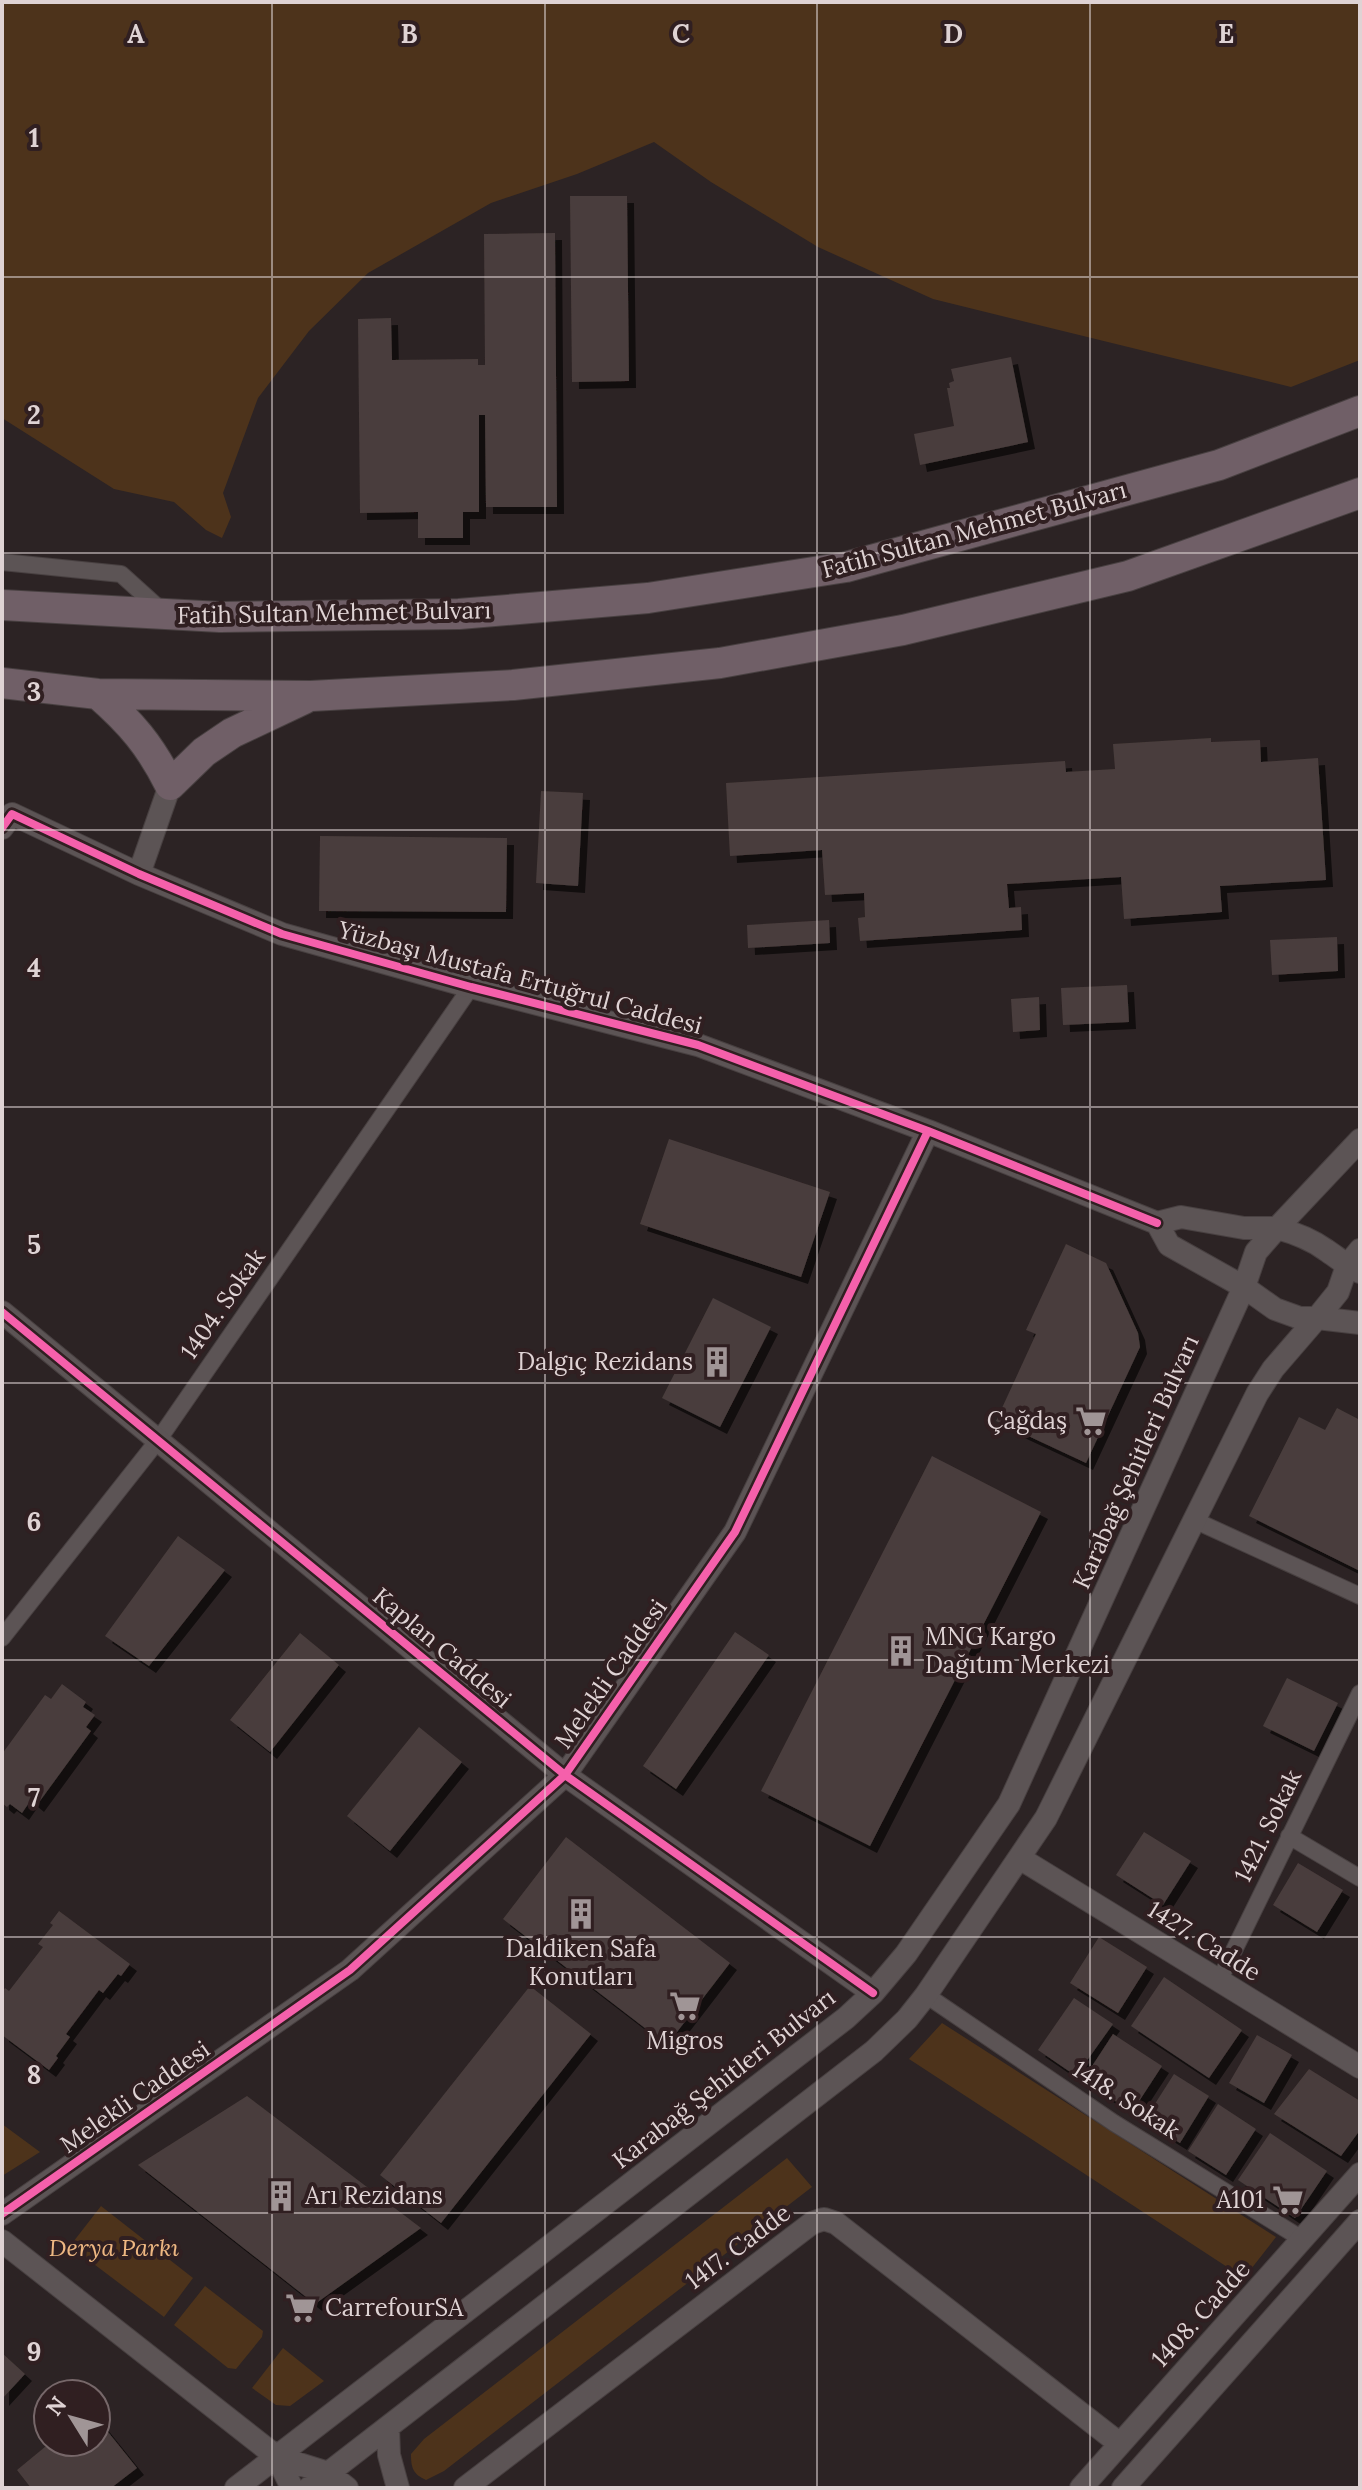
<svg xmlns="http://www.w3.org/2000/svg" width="1362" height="2490" font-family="Lora,serif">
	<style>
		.green { fill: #4d331b }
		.building { fill: #493d3c; filter: url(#shadow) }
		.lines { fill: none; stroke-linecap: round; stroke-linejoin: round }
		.street-casing { stroke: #484041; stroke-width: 18 }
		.secondary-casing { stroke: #484041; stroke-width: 24 }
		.highway-casing { stroke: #484041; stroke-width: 32 }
		.street { stroke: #5c5455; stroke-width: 16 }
		.secondary { stroke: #5c5455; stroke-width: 22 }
		.highway { stroke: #705f67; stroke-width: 30 }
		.cycleway-casing { stroke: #301f21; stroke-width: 13 }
		.cycleway { stroke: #f560ab; stroke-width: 8 }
		.grid { fill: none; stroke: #dfd3d4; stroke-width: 2; stroke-opacity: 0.55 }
		.labels { text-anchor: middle; stroke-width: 8; stroke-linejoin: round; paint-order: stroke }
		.street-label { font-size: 24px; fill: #dfd3d4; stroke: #301f21 }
		.poi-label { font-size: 24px; fill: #dfd3d4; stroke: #301f21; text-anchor: end }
		.park-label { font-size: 24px; font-style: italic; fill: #eeb782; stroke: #301f21 }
		.grid-label { font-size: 26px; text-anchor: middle; font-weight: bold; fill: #dfd3d4; stroke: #301f21; stroke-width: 8; stroke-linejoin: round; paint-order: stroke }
	</style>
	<defs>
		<filter id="shadow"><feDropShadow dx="7" dy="7" stdDeviation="0" flood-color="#0009"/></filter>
	</defs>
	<rect width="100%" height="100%" fill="#2c2324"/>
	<path class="green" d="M2,2H1360V360L1291,387L933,299L818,247L711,182L654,142L577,174L491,203L368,273L309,331L258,398L223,493L231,517L222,538L206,530L174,502L114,489L2,418Z
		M942,2023L1276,2237L1244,2278L909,2059Z
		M2,2124L40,2152L2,2176Z
		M787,2158L812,2187L444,2471L426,2480C413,2474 411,2468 411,2454L424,2439Z
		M101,2206L193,2278L164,2317L70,2246Z
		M205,2286L263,2331L262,2337L236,2369L228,2368L174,2325Z
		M283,2348L324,2381L290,2406L276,2405L252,2388Z"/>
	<path class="building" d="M570,196H627L629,381L572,382Z
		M555,233L557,507H486L485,415H479V512H463V538H418V512L360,513L358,319L391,318L392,360L478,359V365H485L484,234Z
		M1011,357L1028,442L920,465L914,434L954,426L947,388H950L949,383L954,381L951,369Z
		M1211,738V742L1260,740L1261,762L1318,758L1326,880L1220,886L1222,912L1124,919L1121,877L1007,884L1009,908L1021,907L1022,930L860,941L858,918L865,917L864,893L825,895L822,850L730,856L726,783L1065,761L1066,772L1115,769L1113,744Z
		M541,791L583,793L578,886L536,883Z
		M320,836L507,838L506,912L319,911Z
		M829,920L830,943L748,948L747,925Z
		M1337,937L1338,971L1272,975L1270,940Z
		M1127,985L1129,1022L1063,1025L1061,988Z
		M1039,997L1040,1030L1013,1032L1011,999Z
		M669,1139L830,1192L801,1277L640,1224Z
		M1066,1244L1106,1263L1138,1333L1140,1347L1086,1463L996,1421L1036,1334L1026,1330Z
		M713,1298L771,1327L720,1427L662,1398Z
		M1337,1408L1360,1420V1571L1249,1516L1299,1417L1325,1430Z
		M932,1456L1041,1512L870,1846L761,1791Z
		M178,1536L225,1570L149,1666L105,1636Z
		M735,1632L769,1655L676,1789L643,1766Z
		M300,1633L339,1665L270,1752L230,1720Z
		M1287,1678L1338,1703L1314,1751L1263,1726Z
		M62,1684L86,1702L83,1707L95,1715L86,1727L91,1731L37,1805L31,1800L22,1813L10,1804L7,1807L2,1803V1754L45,1695L51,1699Z
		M419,1727L462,1762L390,1851L347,1816Z
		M1144,1832L1191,1861L1163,1905L1116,1875Z
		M566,1837L730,1963L667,2045L503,1919Z
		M1298,1863L1343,1890L1317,1932L1273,1905Z
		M59,1911L130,1964L121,1976L118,1974L103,1993L99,1990L66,2034L70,2037L56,2056L58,2058L49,2070L2,2035V1993L5,1988L9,1991L43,1947L38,1944L53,1925L50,1923Z
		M1099,1937L1147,1967L1118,2013L1070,1983Z
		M1164,1977L1242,2030L1209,2078L1131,2026Z
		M530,1986L591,2034L441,2223L380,2175Z
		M1074,1998L1113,2024L1076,2076L1038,2050Z
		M1113,2034L1162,2066L1132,2112L1083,2080Z
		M1257,2035L1292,2055L1264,2103L1229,2083Z
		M1309,2069L1360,2101V2130L1341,2156L1274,2114Z
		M1174,2074L1209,2096L1180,2143L1144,2121Z
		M247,2096L421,2228L315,2304L138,2165Z
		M1218,2104L1256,2129L1226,2175L1188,2151Z
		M1270,2133L1327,2171L1295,2218L1238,2180Z
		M2,2353L25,2374L2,2399Z
		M96,2417L137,2468L111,2488H31L17,2470L51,2442H96Z"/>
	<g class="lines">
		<defs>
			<path id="street" d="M2,562L121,574L162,611
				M1194,1520L1360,1596
				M2,1638L159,1439L471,987
				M1289,1836L1360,1878
				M1219,1981L1360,1693
				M926,1995L1114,2123L1302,2239"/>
			<path id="secondary" d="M2,828L12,814L139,874L282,934L471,987L698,1045L928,1131L1157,1223
				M139,874L170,785
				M1360,1140L1277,1228H1244L1181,1217L1157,1223L1169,1245L1244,1287L1275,1309L1300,1318H1317L1338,1292L1347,1266L1360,1250
				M2,1312L565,1775L873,1993
				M1021,1859L1360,2067
				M2,2214L350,1970L565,1775L735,1532L928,1131
				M2,2241L277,2457L328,2473L347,2488
				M388,2427L389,2455L398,2488
				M277,2457L292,2488
				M236,2488L846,2018L873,1993L906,1954L1009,1804L1244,1287L1256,1252L1277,1228C1295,1233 1311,1239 1326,1250C1338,1258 1347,1266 1360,1272
				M309,2488L874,2051L907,2019L926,1995L1046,1818L1257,1394L1273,1369L1317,1318L1360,1323
				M465,2488L812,2223L824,2219L836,2223L1120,2444
				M1081,2488L1360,2174
				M1123,2488L1360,2221"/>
			<path id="highway" d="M2,605L220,617L459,614L648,598L846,567L1219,465L1360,411
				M2,683L98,694L311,696L513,685L720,663L903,630L1128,576L1360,493
				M98,694C131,723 150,745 170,785L204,752L232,733L304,699"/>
		</defs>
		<use href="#street" class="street-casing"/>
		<use href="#secondary" class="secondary-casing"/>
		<use href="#highway" class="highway-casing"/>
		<use href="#street" class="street"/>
		<use href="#secondary" class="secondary"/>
		<use href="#highway" class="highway"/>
		<defs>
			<path id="cycleway" d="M2,828L12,814L139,874L282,934L471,987L698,1045L928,1131L1157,1223
				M2,1312L565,1775L873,1993
				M2,2214L350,1970L565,1775L735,1532L928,1131"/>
		</defs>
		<use href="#cycleway" class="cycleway-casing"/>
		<use href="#cycleway" class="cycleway"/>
	</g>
	<path class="grid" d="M272,2V2488M545,2V2488M817,2V2488M1090,2V2488M2,277H1360M2,553H1360M2,830H1360M2,1107H1360M2,1383H1360M2,1660H1360M2,1937H1360M2,2213H1360"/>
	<defs>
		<symbol id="building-bare" viewBox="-9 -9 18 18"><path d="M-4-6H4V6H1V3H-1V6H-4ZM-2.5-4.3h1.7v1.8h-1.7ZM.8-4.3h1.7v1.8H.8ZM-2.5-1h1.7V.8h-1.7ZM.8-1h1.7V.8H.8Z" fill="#a09596" stroke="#301f21" stroke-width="2.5" paint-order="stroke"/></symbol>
		<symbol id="supermarket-bare" viewBox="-9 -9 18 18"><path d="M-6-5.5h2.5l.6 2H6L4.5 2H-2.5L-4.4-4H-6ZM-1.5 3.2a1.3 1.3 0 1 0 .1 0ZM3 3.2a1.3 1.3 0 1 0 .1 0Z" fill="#a09596" stroke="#301f21" stroke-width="2.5" paint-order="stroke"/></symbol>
	</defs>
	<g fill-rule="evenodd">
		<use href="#building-bare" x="695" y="1340" width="44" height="44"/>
		<use href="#supermarket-bare" x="1069" y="1399" width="44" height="44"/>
		<use href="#building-bare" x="879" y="1629" width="44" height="44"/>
		<use href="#building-bare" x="559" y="1892" width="44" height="44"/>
		<use href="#supermarket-bare" x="663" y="1984" width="44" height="44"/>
		<use href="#building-bare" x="259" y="2174" width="44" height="44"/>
		<use href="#supermarket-bare" x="1266" y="2178" width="44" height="44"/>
		<use href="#supermarket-bare" x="279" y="2286" width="44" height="44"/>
	</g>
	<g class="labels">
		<g class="street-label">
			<text transform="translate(974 530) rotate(-15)" y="8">Fatih Sultan Mehmet Bulvarı</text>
			<text transform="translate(334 613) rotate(-1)" y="8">Fatih Sultan Mehmet Bulvarı</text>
			<text transform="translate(520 978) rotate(15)" y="8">Yüzbaşı Mustafa Ertuğrul Caddesi</text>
			<text transform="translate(223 1304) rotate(-55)" y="8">1404. Sokak</text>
			<text transform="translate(1136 1462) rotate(-66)" y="8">Karabağ Şehitleri Bulvarı</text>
			<text transform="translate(442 1648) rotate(40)" y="8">Kaplan Caddesi</text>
			<text transform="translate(611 1674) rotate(-55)" y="8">Melekli Caddesi</text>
			<text transform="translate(1268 1826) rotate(-64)" y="8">1421. Sokak</text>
			<text transform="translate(1204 1941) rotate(32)" y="8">1427. Cadde</text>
			<text transform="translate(724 2079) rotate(-38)" y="8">Karabağ Şehitleri Bulvarı</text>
			<text transform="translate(135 2097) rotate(-35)" y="8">Melekli Caddesi</text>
			<text transform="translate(1126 2100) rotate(33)" y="8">1418. Sokak</text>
			<text transform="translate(738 2247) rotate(-37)" y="8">1417. Cadde</text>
			<text transform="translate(1201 2314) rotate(-48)" y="8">1408. Cadde</text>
		</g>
		<g class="poi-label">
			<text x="693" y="1370">Dalgıç Rezidans</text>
			<text x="1067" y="1429">Çağdaş</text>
			<text x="925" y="1645" text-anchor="start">MNG Kargo<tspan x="925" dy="28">Dağıtım Merkezi</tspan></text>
			<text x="581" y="1957" text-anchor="middle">Daldiken Safa<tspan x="581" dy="28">Konutları</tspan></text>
			<text x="685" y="2049" text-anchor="middle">Migros</text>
			<text x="305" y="2204" text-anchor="start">Arı Rezidans</text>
			<text x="1264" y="2208">A101</text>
			<text x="325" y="2316" text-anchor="start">CarrefourSA</text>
		</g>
		<g class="park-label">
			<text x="114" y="2256">Derya Parkı</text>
		</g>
	</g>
	<g class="grid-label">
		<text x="136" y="43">A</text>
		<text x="409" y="43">B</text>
		<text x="681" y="43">C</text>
		<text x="953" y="43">D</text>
		<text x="1226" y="43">E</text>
		<text x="34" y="147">1</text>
		<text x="34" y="424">2</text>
		<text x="34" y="701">3</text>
		<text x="34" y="977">4</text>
		<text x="34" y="1254">5</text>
		<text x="34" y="1531">6</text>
		<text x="34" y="1807">7</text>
		<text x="34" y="2084">8</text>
		<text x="34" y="2361">9</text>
	</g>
	<rect width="1362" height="2490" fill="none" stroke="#dfd3d4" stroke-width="8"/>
	<g transform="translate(72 2418) rotate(307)"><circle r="38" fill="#301f21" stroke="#766769" stroke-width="2"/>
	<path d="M0-6L14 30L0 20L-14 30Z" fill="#a09596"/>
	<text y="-12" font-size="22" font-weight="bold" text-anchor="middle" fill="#dfd3d4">N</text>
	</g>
</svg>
